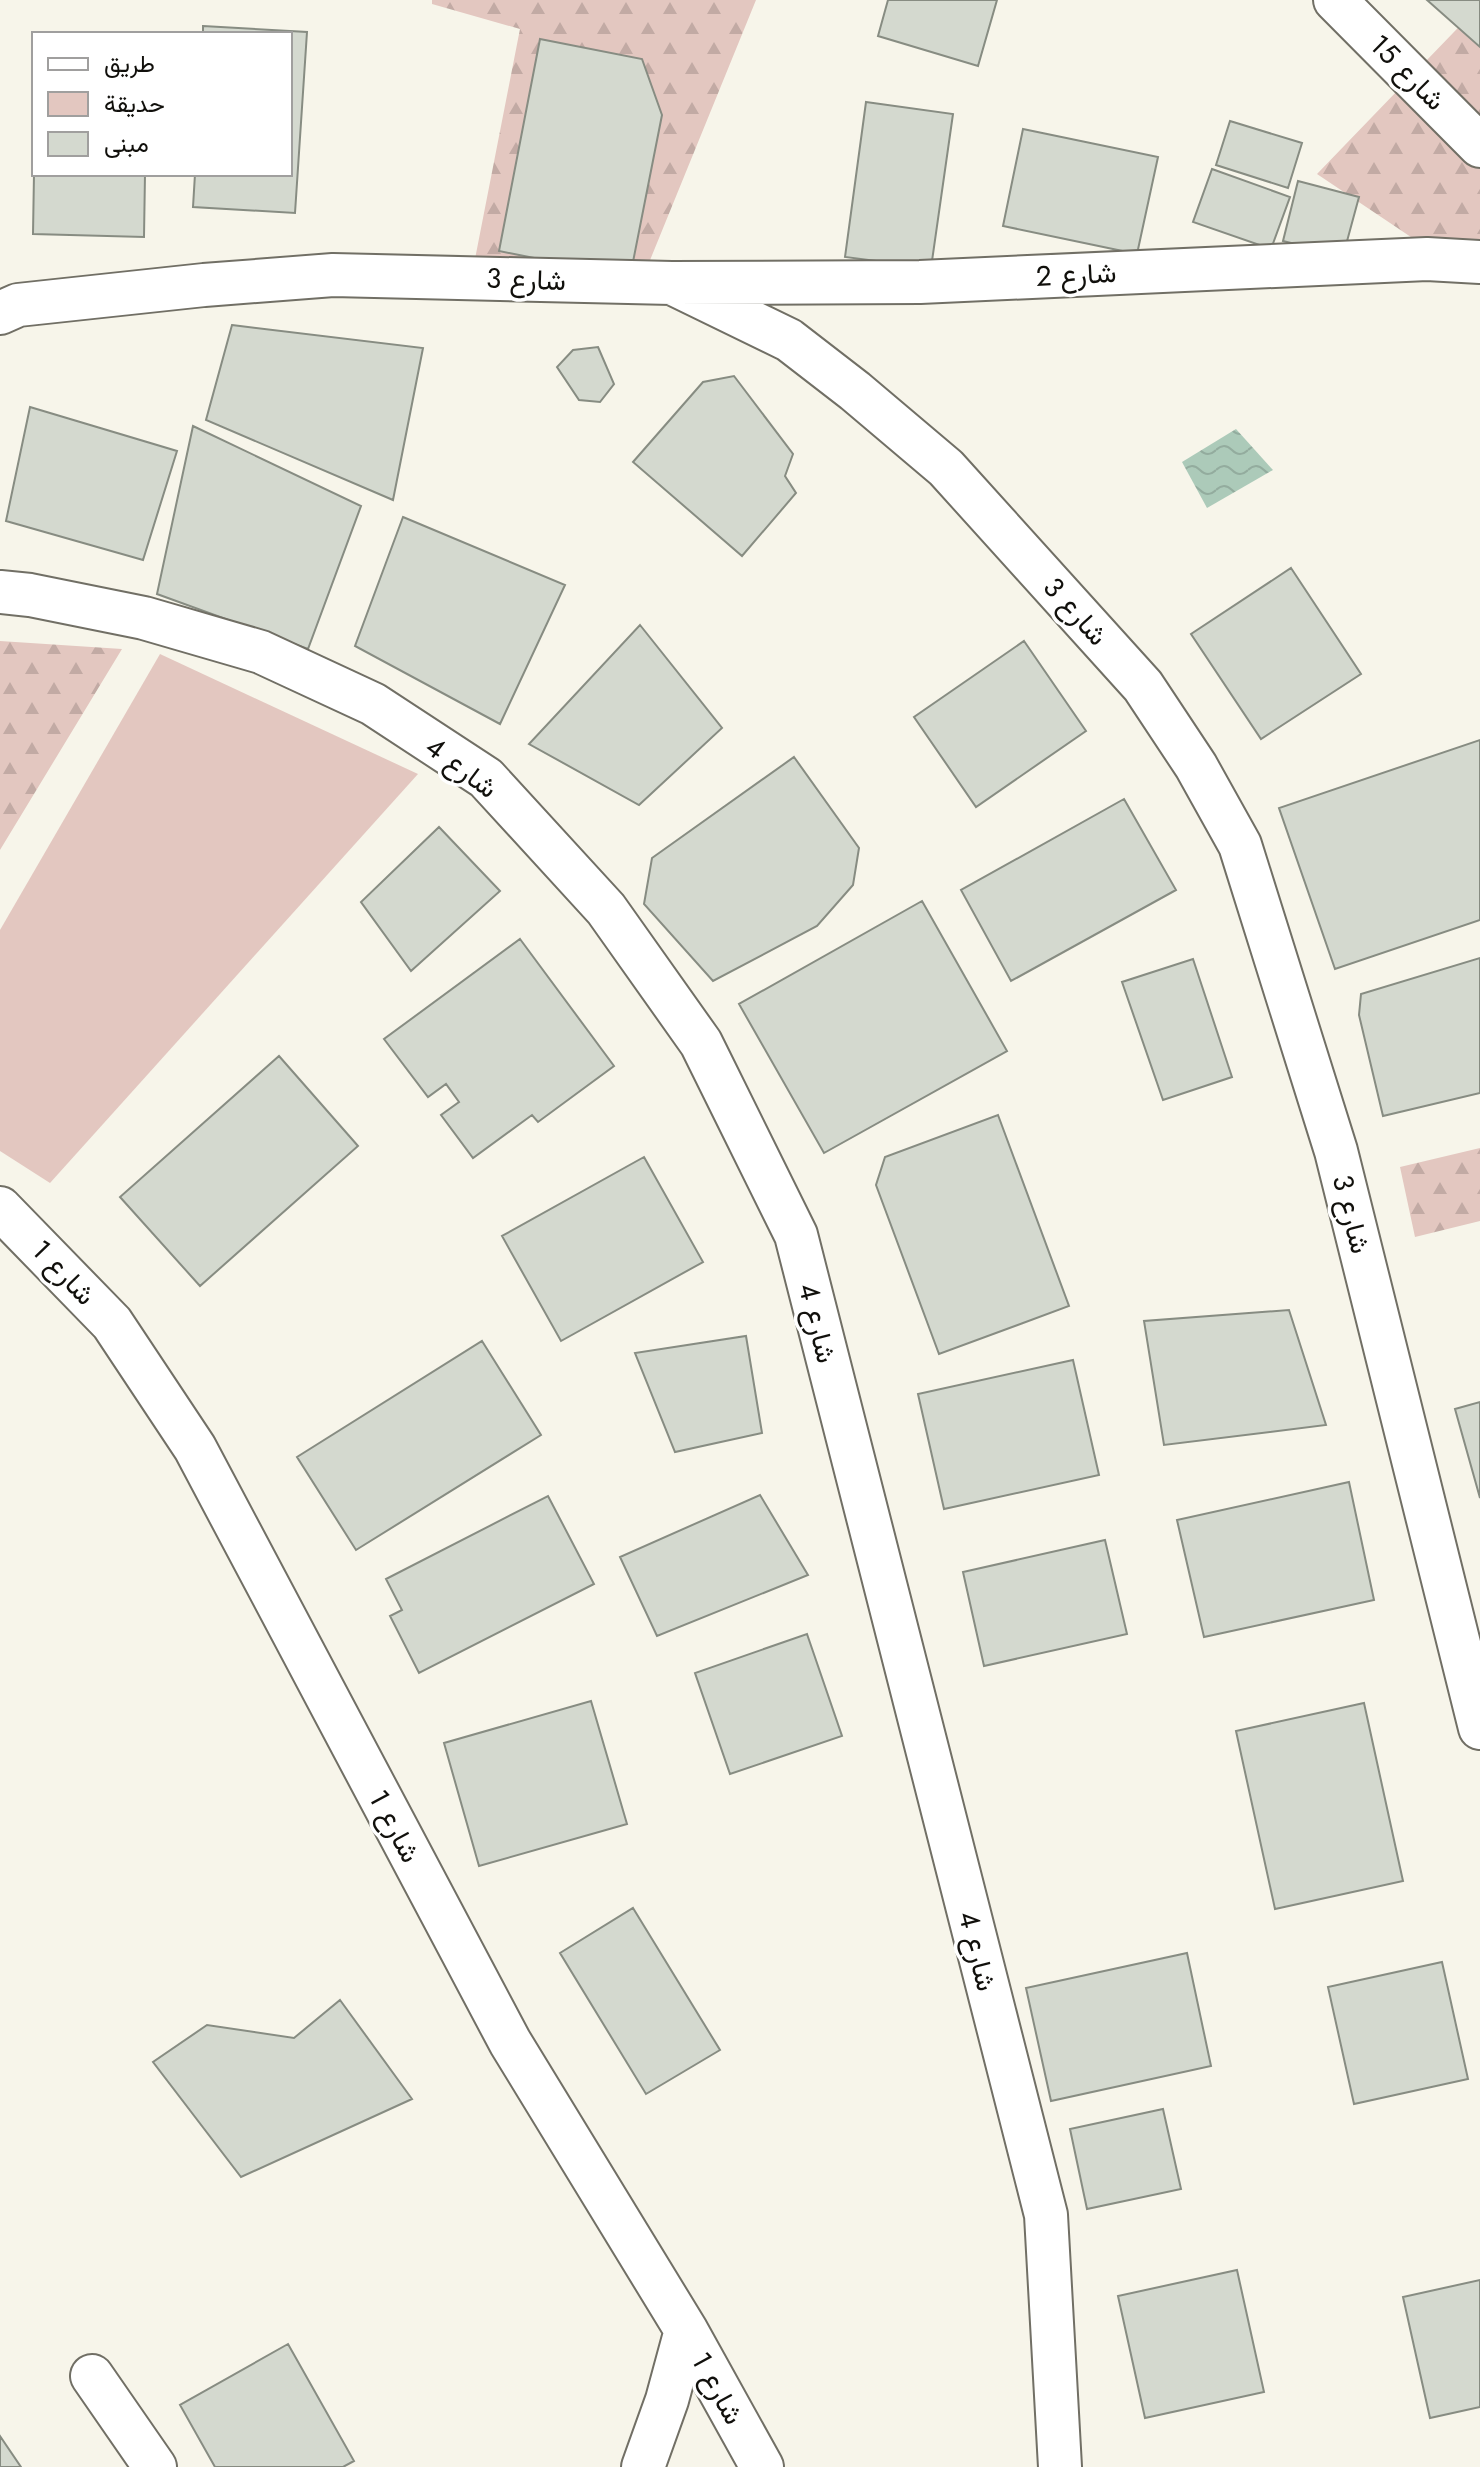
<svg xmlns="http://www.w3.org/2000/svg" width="1480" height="2467" font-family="Jost,Vazirmatn,sans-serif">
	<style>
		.forest { fill: url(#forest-firs) }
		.green { fill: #e3c7c0 }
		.water { fill: url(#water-waves) }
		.building { fill: #d4d9cf; stroke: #878c82; stroke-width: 2 }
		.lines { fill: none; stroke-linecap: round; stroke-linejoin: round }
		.street-casing { stroke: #716f65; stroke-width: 46 }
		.street { stroke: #fff; stroke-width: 42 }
		.labels { text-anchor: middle; stroke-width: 7; stroke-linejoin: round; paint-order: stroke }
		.street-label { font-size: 28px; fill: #11100c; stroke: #fff }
	</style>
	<defs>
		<pattern id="forest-firs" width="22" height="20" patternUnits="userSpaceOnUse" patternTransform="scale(2)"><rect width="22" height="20" fill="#e3c7c0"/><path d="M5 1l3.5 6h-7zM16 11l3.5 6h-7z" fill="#c2aaa4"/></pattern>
		<pattern id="water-waves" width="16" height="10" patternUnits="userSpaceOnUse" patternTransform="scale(2)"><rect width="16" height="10" fill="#accab9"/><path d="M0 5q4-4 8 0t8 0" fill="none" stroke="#93ac9e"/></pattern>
	</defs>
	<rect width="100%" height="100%" fill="#f7f5ea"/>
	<path class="forest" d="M432,0H756L635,297L475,259L520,29L432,4Z
		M1480,5V279L1478,282L1317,174Z
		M0,641L122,649L0,850Z
		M1480,1148V1221L1415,1237L1400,1167Z"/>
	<path class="green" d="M160,654L418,774L50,1183L0,1151V930Z"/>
	<path class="water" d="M1236,429L1273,470L1207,508L1182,462Z"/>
	<path class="building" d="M888,0H997L978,66L878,36Z
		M1427,0H1480V47Z
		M203,26L307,32L295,213L193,207L195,174H290V34H203Z
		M540,39L642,59L662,115L630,277L499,251Z
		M866,102L953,114L931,268L845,257Z
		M1230,121L1302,143L1288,188L1216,165Z
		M1023,129L1158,157L1137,254L1003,226Z
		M1212,169L1290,197L1271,249L1193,222Z
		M34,174H145L144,237L33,234Z
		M1298,181L1359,197L1343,256L1283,241Z
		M232,325L423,348L393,500L206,420Z
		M598,347L614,384L600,402L579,400L557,367L573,350Z
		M734,376L793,454L785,476L796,493L742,556L633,462L703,382Z
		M30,407L177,451L143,560L6,521Z
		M193,426L361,506L308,649L157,594Z
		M403,517L565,585L500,724L355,646Z
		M1291,568L1361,674L1261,739L1191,634Z
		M640,625L722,728L639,805L529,744Z
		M1024,641L1086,731L976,807L914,717Z
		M1480,740V920L1335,969L1279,808Z
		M794,757L859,848L853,885L817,926L713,981L644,904L652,858Z
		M1124,799L1176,890L1011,981L961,890Z
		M439,827L500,891L411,971L361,902Z
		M922,901L1007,1051L824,1153L739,1004Z
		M520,939L614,1066L538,1122L532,1115L473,1158L441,1115L459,1102L446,1084L428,1097L384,1039Z
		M1480,958V1093L1383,1116L1359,1015L1361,994Z
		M1193,959L1232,1077L1163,1100L1122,982Z
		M279,1056L358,1146L200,1286L120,1197Z
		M998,1115L1069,1306L939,1354L876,1185L885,1157Z
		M644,1157L703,1262L561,1341L502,1236Z
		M1289,1310L1326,1425L1164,1445L1144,1321Z
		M746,1336L762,1433L675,1452L635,1353Z
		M482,1341L541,1435L356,1550L297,1457Z
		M1073,1360L1099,1475L944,1509L918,1394Z
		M1480,1402V1498L1455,1409Z
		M1349,1482L1374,1600L1204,1637L1177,1520Z
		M760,1495L808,1575L657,1636L620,1557Z
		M548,1496L594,1584L419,1673L390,1616L402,1610L386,1579Z
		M1105,1540L1127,1634L984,1666L963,1572Z
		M807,1634L842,1736L730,1774L695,1673Z
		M591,1701L627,1824L479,1866L444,1743Z
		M1364,1703L1403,1881L1275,1909L1236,1731Z
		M633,1908L720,2050L646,2094L560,1953Z
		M1187,1953L1211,2066L1051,2101L1026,1988Z
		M1442,1962L1468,2079L1354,2104L1328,1987Z
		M340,2000L412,2099L241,2177L153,2062L207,2025L294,2038Z
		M1163,2109L1181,2189L1087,2209L1070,2129Z
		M1237,2270L1264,2392L1145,2418L1118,2296Z
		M1480,2280V2407L1430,2418L1403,2297Z
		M288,2344L354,2461L343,2467H215L180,2405Z
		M0,2436L21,2467H0Z"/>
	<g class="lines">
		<defs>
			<path id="street" d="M1335,0L1480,146
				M672,283L789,340L855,391L946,468L1143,686L1196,766L1240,845L1336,1151L1480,1728
				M0,313L18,305L204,285L333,275L672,283L920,282L1427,259L1480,262
				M0,592L30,595L144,618L261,652L373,704L486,778L606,909L701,1043L796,1235L1046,2215L1060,2467
				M0,1208L112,1323L195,1448L510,2042L686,2330L762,2467
				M92,2376L155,2467
				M643,2467L667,2400L686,2330"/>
		</defs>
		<use href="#street" class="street-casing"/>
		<use href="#street" class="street"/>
	</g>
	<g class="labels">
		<g class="street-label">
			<text transform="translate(1408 72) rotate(45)" y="10">شارع 15</text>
			<text transform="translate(1076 274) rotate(-3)" y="10">شارع 2</text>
			<text transform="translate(526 279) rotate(2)" y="10">شارع 3</text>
			<text transform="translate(1076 611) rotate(48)" y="10">شارع 3</text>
			<text transform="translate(462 767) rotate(37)" y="10">شارع 4</text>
			<text transform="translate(1352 1214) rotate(76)" y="10">شارع 3</text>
			<text transform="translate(64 1272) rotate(46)" y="10">شارع 1</text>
			<text transform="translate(818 1323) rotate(76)" y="10">شارع 4</text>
			<text transform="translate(395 1826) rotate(62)" y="10">شارع 1</text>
			<text transform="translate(978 1951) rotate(76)" y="10">شارع 4</text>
			<text transform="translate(718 2388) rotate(61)" y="10">شارع 1</text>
		</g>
	</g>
	<rect x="32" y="32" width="260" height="144" fill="#ffffff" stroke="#a09f9e" stroke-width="2"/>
	<rect x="48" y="58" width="40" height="12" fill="#ffffff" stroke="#a09f9e" stroke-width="2"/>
	<text x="104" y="72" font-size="24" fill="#11100c">طريق</text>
	<rect x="48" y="92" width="40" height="24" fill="#e3c7c0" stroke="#a09f9e" stroke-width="2"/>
	<text x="104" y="112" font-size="24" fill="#11100c">حديقة</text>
	<rect x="48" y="132" width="40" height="24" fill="#d4d9cf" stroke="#a09f9e" stroke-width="2"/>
	<text x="104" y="152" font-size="24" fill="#11100c">مبنى</text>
</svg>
